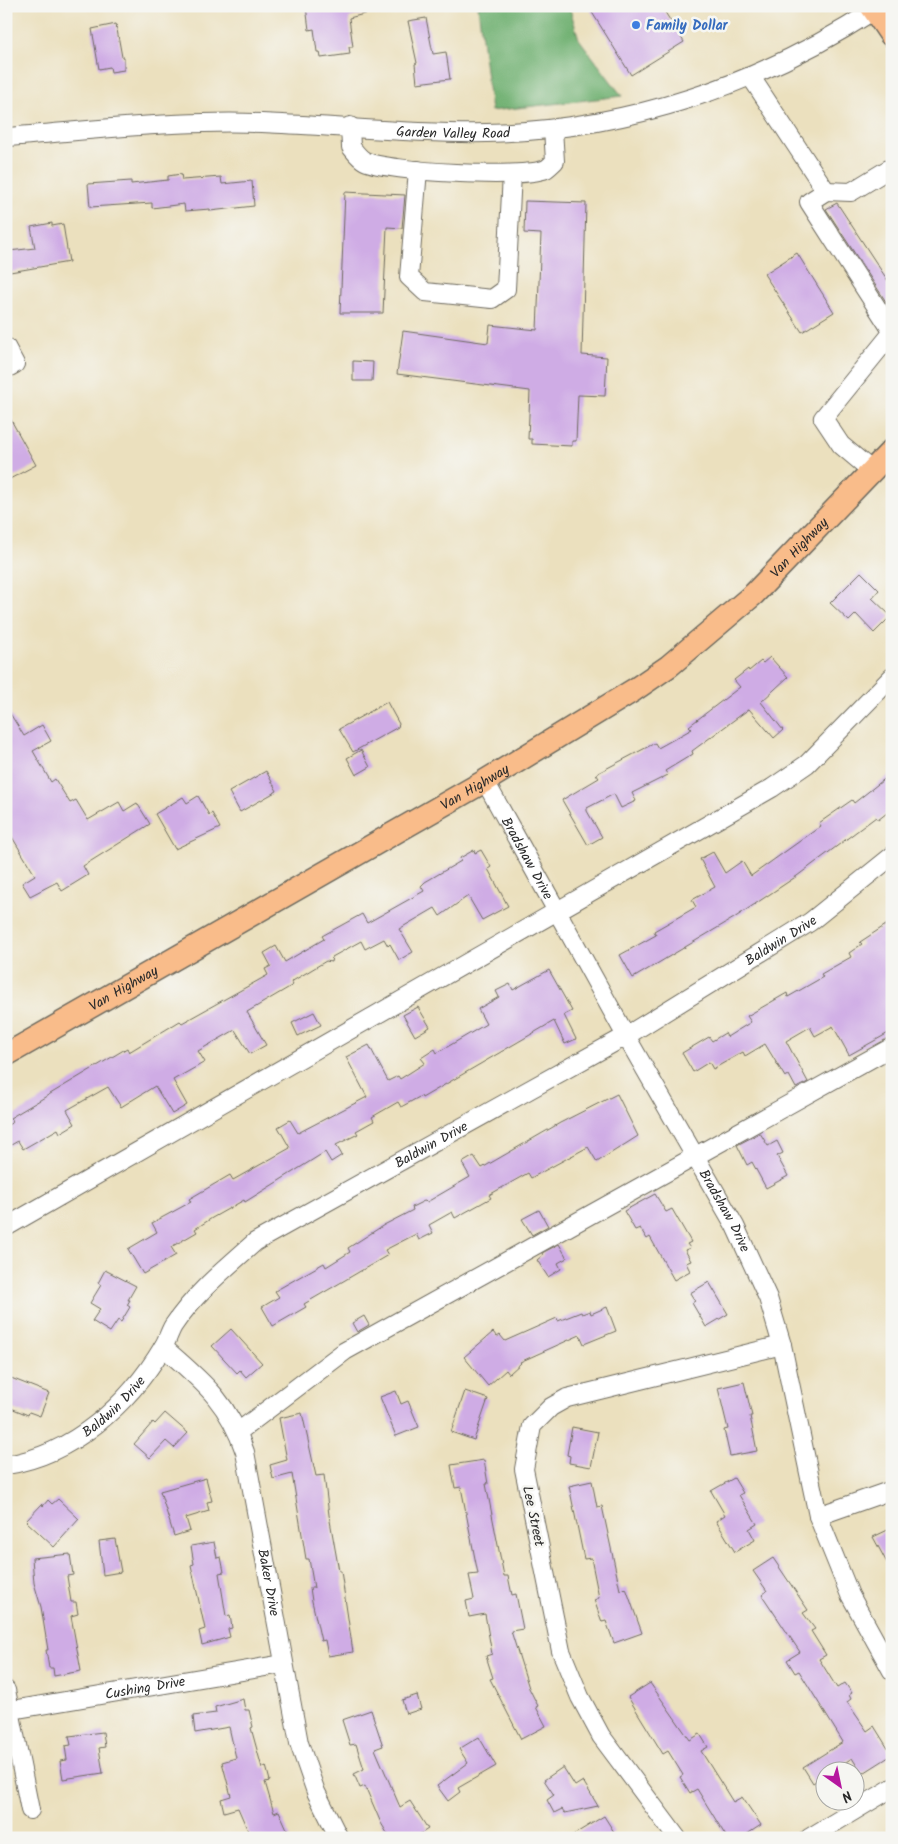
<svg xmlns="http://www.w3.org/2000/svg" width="898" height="1844" font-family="Kalam,sans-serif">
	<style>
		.forest { fill: #73b274; stroke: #4f6e50 }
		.building { fill: #cface5 }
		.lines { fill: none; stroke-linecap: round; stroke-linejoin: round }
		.minor-casing { stroke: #6e6a5e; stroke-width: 20 }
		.major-casing { stroke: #6e6a5e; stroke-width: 25 }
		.highway-casing { stroke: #6e6a5e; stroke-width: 28 }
		.minor { stroke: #fff; stroke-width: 18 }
		.major { stroke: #f9bc8a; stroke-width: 22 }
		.highway { stroke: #f9bc8a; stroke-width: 25 }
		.shop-dot { fill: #3f7fe0; stroke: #f6f6f2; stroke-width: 2 }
		.labels { text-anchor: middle; stroke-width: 5; stroke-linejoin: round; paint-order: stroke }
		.shop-label { font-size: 14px; font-weight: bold; fill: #366cbe; stroke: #f6f6f2; text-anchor: start }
		.street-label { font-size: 14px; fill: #2b2b2b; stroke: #f6f6f2 }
	</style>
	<rect width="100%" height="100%" fill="#f6f6f2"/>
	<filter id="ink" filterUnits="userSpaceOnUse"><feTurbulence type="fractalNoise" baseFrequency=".02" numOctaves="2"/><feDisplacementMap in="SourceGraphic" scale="10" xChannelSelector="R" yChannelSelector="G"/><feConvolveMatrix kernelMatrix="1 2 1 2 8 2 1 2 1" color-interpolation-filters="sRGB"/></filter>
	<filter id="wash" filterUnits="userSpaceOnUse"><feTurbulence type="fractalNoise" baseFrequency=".0096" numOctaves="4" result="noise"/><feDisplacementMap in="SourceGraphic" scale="20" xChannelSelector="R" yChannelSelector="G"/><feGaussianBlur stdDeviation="1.12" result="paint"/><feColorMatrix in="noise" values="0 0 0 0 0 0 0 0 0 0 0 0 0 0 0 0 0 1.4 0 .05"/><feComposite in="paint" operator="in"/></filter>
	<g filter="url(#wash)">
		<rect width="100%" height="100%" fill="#ebe0be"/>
		<path class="forest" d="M478,6H569L579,39L622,96L491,111Z"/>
		<g id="blocks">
			<path class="building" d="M306,6H375L376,11L349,18L353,47H349L350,54L321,58L320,52H317L314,29L309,30Z
				M588,6H661L684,42L631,75Z
				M426,18L433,54L446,52L450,79L417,83L415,64L417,63L408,21Z
				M116,24L122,57H124V70L111,72L110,67L99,69L92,29Z
				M181,174L182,180L221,177L222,184L252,181L254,206L210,211V209L185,211L184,204L152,208V203L90,207L88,184L131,181V184L168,180V176Z
				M345,192L405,195L402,228L387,227L383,313H340Z
				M525,201L586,203L582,355L607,357L605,396L578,395L576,441H572V446L532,444V439H528L530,391L397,374L403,331L488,343L490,325L537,330L541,234L524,233Z
				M837,203L892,287V311L826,209Z
				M52,223V226L63,224L69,262L10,272L9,251L35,248L31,227Z
				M797,253L834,312L802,332L764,274Z
				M353,361L373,362L372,381H353Z
				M6,411L36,465L6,481Z
				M861,572L879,590L872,598L891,616L874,633L856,614L849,621L830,603Z
				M770,657L788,677L761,702L783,730L774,738L749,709L692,751L693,754L665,771L668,775L632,793L636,801L621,808L614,794L587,808V811L602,837L588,845L562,800L599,778L596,774L655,743L658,748L692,729L689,726L740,687L734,680L748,669L749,671L761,661L763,663Z
				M387,702L399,724L398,727L353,752L339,729Z
				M6,707L24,736L42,725L51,741L33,751L51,782L55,779L70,803L76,800L88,820L119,802L124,811L137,803L150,824L83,866L88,875L62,891L57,882L30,896L22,883L35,875L6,827Z
				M361,750L370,767L356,775L347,758Z
				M266,771L277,791L240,812L229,792Z
				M892,773V809L878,820L876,817L797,876L734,918L633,978L620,955L656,935L654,931L696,907L692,900L715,887L700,859L713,852L725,873L742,861L751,876L821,826L819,823L852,800L854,803Z
				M198,796L209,815L212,813L220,828L175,849L155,814L183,797L187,803Z
				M474,850L475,853L481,850L491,867L488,869L508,906L482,920L468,896L440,916L435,908L399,929L413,952L399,960L390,944L388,946L384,939L365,949L361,941L332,957L331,962L326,961L291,982L293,985L247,1012L266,1045L250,1054L235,1030L198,1051L205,1062L173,1080L187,1105L172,1114L155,1086L121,1107L108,1087L67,1110L75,1124L60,1133L58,1129L23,1149L18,1141L6,1148V1126L13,1122L10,1118L127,1048L129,1052L180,1021L182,1023L268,975L265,969L271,966L264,953L276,946L285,962L324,939L322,936L362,914L367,923L424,891L421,886L425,882L461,861L460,858Z
				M892,921V1031L849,1055L833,1026L815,1036L810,1027L786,1041L808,1082L796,1088L789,1075L785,1077L765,1044L745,1056L743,1052L713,1069L709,1062L693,1072L682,1053L709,1037L712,1041L725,1033L727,1037L751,1022L747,1016L787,993L788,997L823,977L821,974L851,957L849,953L862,944L860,942Z
				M549,970L572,1011L564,1015L576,1039L565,1044L554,1021L422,1098L421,1096L401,1107L398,1102L372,1117L374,1121L356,1131L358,1134L336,1145L342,1155L331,1162L325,1152L245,1202L244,1200L212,1218L195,1229L197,1232L171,1247L176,1255L143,1274L128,1249L157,1232L152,1223L191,1202L189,1199L230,1175L233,1180L290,1148L278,1127L290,1120L298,1133L367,1097L346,1057L369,1045L388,1081L398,1076L400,1079L425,1063L421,1058L435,1049L437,1053L486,1024L478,1009L499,997L496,991L510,984L513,990Z
				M418,1007L430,1027L415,1036L403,1015Z
				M314,1012L321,1025L298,1036L292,1023Z
				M617,1094L638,1136L597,1162L588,1147L531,1178L528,1173L489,1195L491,1198L455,1218L452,1212L429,1225L433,1233L419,1240L416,1234L385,1250L388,1255L304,1304L306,1307L273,1326L262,1307L279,1297L275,1291L324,1263L326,1267L350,1252L348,1248L384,1225L413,1210L412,1207L424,1201L427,1202L470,1177L462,1163L474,1156L482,1168L560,1123Z
				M760,1133L768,1146L777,1141L783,1153L777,1156L788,1176L766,1188L752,1162L747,1165L737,1145Z
				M655,1194L666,1212L672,1209L691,1242L687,1244L690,1248L685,1250L691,1261L686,1263L690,1271L674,1280L650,1237L647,1239L640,1228L635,1230L624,1211Z
				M539,1210L548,1226L532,1235L522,1219Z
				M559,1244L567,1258L558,1263L561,1269L548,1277L537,1260L543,1255L542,1253Z
				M105,1270L136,1286L128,1300H130L127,1305L130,1307L121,1322L118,1320L110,1332L92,1321L100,1309L90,1303L101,1285L98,1283Z
				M709,1282L728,1314L706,1327L692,1303L695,1301L690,1293Z
				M607,1307L616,1331L584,1344L580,1335L520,1362L521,1363L509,1374L506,1370L488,1386L464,1357L493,1332L497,1337L500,1335L505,1341L557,1318L558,1321L581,1312L582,1314L590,1311L591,1314Z
				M364,1316L369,1325L357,1332L352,1323Z
				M231,1329L262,1363L246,1377L240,1370L237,1373L212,1346Z
				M6,1376L49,1393L40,1416L29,1412L28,1415L6,1406Z
				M744,1382L752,1416H750L757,1451L730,1456L724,1430L728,1429L718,1388Z
				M396,1391L401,1404L408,1401L419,1427L396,1436L380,1397Z
				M465,1391L488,1399L474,1440L451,1432Z
				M165,1413L188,1433L174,1448L166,1441L150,1458L134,1444L153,1422L155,1424Z
				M302,1413L316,1476L324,1475L329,1515L339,1571H341L353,1652L328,1656L325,1640L321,1641L312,1601L310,1588H314L309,1559H306L292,1474L273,1479L270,1465L287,1460L279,1418Z
				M572,1427L598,1432L591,1467L569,1463L570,1456L567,1455Z
				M484,1460L488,1484H486L504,1576H508L512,1595L516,1594L523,1629L511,1631L529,1688L538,1706L536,1707L546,1726L521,1739L490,1679L493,1678L486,1656L492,1654L485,1614L469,1617L466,1601L474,1599L469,1575L478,1574L461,1487L455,1488L451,1465Z
				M206,1478L212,1501L207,1502L209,1511L186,1518L190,1531L174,1536L160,1491Z
				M734,1478L743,1493L739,1495L757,1524L749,1529L755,1540L735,1552L716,1521L725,1515L711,1491Z
				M592,1481L597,1507L602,1506L620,1590L626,1588L642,1633L614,1643L606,1621L602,1622L594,1600L599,1598L591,1558L584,1559L569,1486Z
				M58,1499L79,1519L54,1547L26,1521L42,1504L43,1506L48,1500L52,1504Z
				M892,1528V1572L873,1537Z
				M115,1539L121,1572L103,1575L99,1541Z
				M214,1542L217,1558L221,1557L224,1572L219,1573L226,1616L230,1615L232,1628L228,1629L230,1637L202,1645L199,1631L205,1629L191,1565L194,1564L191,1546Z
				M70,1554L73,1575L67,1576L71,1602H76L78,1614L71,1616L81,1671L54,1676L53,1668H49L46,1650H48L41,1607L34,1583L32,1558Z
				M773,1558L808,1610L803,1613L815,1629L811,1631L826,1655L819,1659L837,1688L845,1683L852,1693L849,1695L851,1699L847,1702L867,1731L874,1726L892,1755L862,1774L852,1758L831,1772H826V1775L813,1783L803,1767L843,1742L799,1671L795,1673L787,1660L800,1652L762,1595L767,1591L753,1571Z
				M650,1683L690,1740L700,1734L708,1747L701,1751L733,1802L742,1797L761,1825L741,1838H727L697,1789L690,1793L680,1777L683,1775L668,1751L663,1754L628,1697Z
				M417,1695L421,1709L406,1714L402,1700Z
				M243,1699L245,1710H249L253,1727L251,1728L262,1768L266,1766L270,1781L265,1782L274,1813L279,1811L291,1838H251L238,1808L224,1812L221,1799L231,1796L222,1762L236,1758L229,1727L195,1733L193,1716L216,1713L215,1707Z
				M371,1710L383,1746L375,1749L400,1807L410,1801L428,1829L414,1838H390L381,1823L365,1786L360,1788L354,1774L364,1769L356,1744L350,1745L342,1720Z
				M103,1732L105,1747L99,1748L103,1773L63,1779L60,1761L67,1760L65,1746L71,1745L69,1736Z
				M479,1737L496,1766L458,1788L460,1792L448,1801L437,1786L468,1763L459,1749Z
				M563,1767L575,1786L583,1781L598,1806L565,1813L562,1809L554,1813L547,1800L554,1795L544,1780Z
				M604,1816L614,1832L606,1838H568Z"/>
		</g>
	</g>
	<g filter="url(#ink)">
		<use href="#blocks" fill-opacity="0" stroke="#6e6a5e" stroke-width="1"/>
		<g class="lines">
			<defs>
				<g id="minor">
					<path d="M751,77L826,191L809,202L892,331"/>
					<path d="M350,126L351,147C355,152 359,158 365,161C388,172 522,179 546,169C549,167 552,164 555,161L553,129"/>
					<path id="s1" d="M6,137C72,132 138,124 204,123C298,120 392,135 487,133C627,130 759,85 876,9"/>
					<path d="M418,170L409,277L425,292L492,299L506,289L512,174"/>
					<path d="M826,191L851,192L892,167"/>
					<path d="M6,347L15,364L6,369"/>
					<path d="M872,471L841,445L823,418L892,333"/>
					<path id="s2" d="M485,781L626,1036L735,1226L768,1298L782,1345L818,1516L850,1595L892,1671"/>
					<path d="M6,1227L772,788L807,764L892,677"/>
					<path id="s3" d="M163,1347C202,1381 228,1401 245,1452L299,1743L316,1792L339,1838"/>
					<path d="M238,1432L345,1351L892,1047"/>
					<path id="s4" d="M6,1465C73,1455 129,1404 163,1347C167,1341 169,1333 173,1326C195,1293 226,1268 255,1242L626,1036L810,922L892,856"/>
					<path d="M818,1516L892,1490"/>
					<path d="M6,1690L30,1810"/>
					<path id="s5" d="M6,1711L283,1664"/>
					<path d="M677,1838L601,1736L580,1697L561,1651L524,1469L532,1426L551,1407L567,1398L782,1345"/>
					<path d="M809,1838L892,1788"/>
				</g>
				<g id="major">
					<path id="s6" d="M6,1055L485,781L634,690L669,666L754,594L892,450"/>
				</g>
				<path id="highway" d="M873,6L892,34"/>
			</defs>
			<use href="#minor" class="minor-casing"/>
			<use href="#major" class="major-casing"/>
			<use href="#highway" class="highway-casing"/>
			<use href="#minor" class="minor"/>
			<use href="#major" class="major"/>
			<use href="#highway" class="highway"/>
		</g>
	</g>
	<circle class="shop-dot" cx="636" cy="25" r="5"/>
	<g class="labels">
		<g class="shop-label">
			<text x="646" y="30">Family Dollar</text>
		</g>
		<g class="street-label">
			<text dy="5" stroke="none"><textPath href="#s1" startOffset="448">Garden Valley Road</textPath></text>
			<text dy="5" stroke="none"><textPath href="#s6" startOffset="945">Van Highway</textPath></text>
			<text dy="5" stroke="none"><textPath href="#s6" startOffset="540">Van Highway</textPath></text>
			<text dy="5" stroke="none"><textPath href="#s2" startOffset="88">Bradshaw Drive</textPath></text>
			<text dy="5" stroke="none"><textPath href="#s4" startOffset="950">Baldwin Drive</textPath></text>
			<text dy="5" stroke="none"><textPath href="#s6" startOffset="135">Van Highway</textPath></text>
			<text dy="5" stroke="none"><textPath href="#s4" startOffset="545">Baldwin Drive</textPath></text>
			<text dy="5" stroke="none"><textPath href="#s2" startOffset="492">Bradshaw Drive</textPath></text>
			<text dy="5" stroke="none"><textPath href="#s4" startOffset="125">Baldwin Drive</textPath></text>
			<text transform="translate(534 1516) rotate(78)" y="5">Lee Street</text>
			<text dy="5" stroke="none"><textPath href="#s3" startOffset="268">Baker Drive</textPath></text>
			<text dy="5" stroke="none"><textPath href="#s5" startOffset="141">Cushing Drive</textPath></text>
		</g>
	</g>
	<rect width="898" height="1844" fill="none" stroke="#f6f6f2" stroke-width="25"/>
	<g transform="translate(840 1786) rotate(147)"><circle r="24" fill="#f6f6f2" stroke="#a5a5a2"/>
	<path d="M0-4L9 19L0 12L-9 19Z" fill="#b5179e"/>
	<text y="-8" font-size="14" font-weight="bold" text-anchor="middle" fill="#2b2b2b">N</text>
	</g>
</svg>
